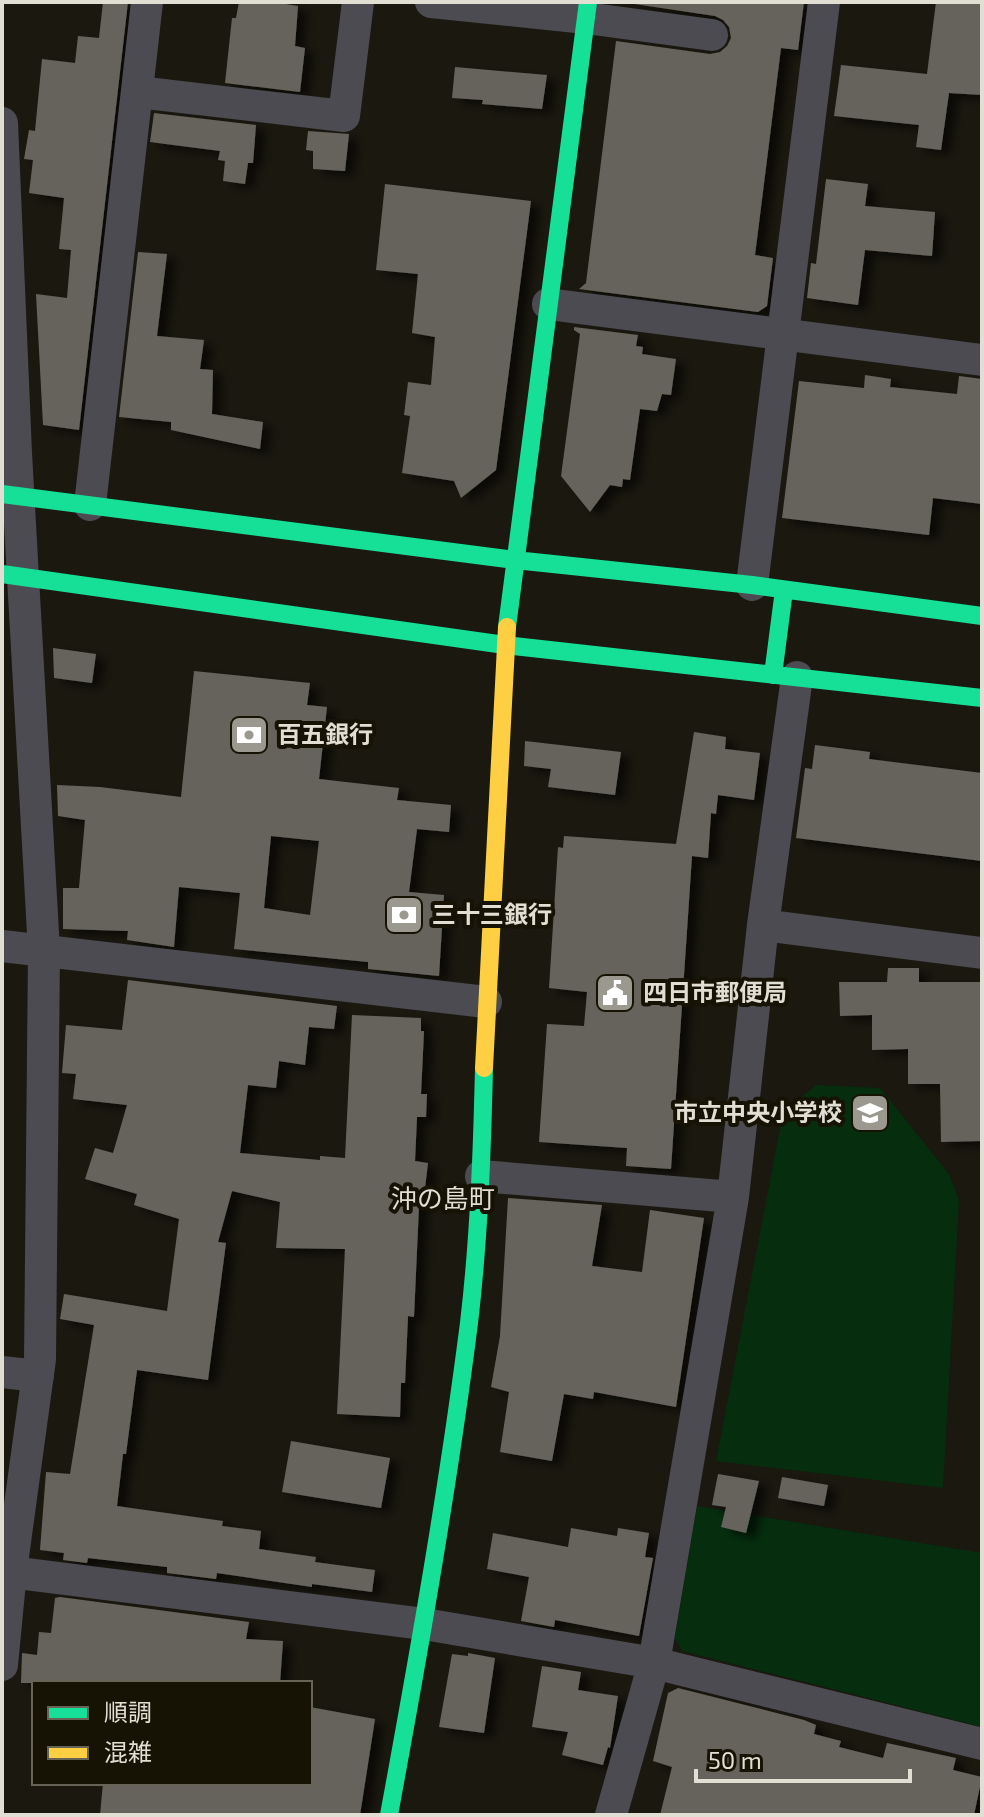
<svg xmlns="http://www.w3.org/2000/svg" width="984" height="1817" font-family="'Exo 2','Noto Sans JP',sans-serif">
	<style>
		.green { fill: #052d0e }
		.building { fill: #66645c; fill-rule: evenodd; filter: url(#shadow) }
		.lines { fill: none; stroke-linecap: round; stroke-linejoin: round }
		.street { stroke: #4b4b51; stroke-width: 32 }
		.fast { stroke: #16e098; stroke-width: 18 }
		.slow { stroke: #ffcf43; stroke-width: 18 }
		.labels { text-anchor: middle; stroke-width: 8; stroke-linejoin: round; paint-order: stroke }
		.poi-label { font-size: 24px; font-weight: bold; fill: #e1ded4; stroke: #161304; text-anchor: start }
		.neighbourhood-label { font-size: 26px; fill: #e1ded4; stroke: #161304 }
	</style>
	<defs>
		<filter id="shadow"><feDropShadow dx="9" dy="5" stdDeviation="4" flood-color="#0009"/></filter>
	</defs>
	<rect width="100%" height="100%" fill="#1a180f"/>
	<path class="green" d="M816,1085L880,1088L949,1174L959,1200L943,1488L716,1461L783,1113Z
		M697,1506L982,1553V1727L682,1651L675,1638Z"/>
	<path class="building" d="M103,2H128L79,430L43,425L36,294L67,298L71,250L59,249L64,198L29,193L33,160L24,159L29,130L35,131L42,59L75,63L78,36L99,38Z
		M239,2H273L298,6L295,46L305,48L300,92L225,83L232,18H236Z
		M621,2H804L798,50L781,48L755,255L773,258L767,306L758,312L579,289L586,283L616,41L710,54L720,52L727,46L731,38L729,27L723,20L715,16Z
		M936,2H982V95L949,93L941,150L916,147L919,125L834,116L841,65L927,74Z
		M455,67L547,75L542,109L482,104L483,100L452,98Z
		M154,113L256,125L253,163H248L245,184L223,181L225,161L218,160L220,151L150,142Z
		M308,131L349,134L345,171L313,169V151L306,150Z
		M826,179L868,184L865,206L935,212L932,256L865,250L858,305L807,298L811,263L816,264Z
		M385,184L531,201L496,470L461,498L454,481L402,473L410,416L404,415L408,382L431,385L435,337L412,333L418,274L376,270Z
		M138,252L167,254L157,336L204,340L200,369L213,370L212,414L263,422L260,449L171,430V422L119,417Z
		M574,327L638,335L636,346L643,347L642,354L676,359L671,395L662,394L657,411L640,409L630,480L623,479L622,487L610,485L590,512L561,476L580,334L574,330Z
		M865,375L891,379L890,387L957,394L959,376L982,379V504L933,498L929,535L782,518L799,381L864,388Z
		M53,648L96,654L92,683L54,678Z
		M194,671L310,683L307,705L327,707L319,779L399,788L397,800L451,805L449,832L417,829L409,892L444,895L439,976L368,969V962L234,949L240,893L179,887L174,947L127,940L128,931L63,929V888H79L85,820L58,816L57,785L100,787L181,797ZM271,836L319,841L310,915L264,908Z
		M694,732L726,737L725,749L760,753L754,800L718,795L716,814L711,813L708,858L692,856L671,1169L626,1166L627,1148L539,1142L547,1024L584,1026L587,992L549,988L558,847L563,848L564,836L676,844Z
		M525,741L621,752L615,795L548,787L551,769L524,766Z
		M815,745L870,752L869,759L982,773V861L796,838L805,768L812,769Z
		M888,968H919V982H982V1141L941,1142L940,1084H908V1049L872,1050V1015L840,1016L839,982H887Z
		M128,980L337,1006L334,1029L309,1027L305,1065L279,1061L276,1088L248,1085L240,1153L320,1160V1156L345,1158L352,1015L421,1018V1031H424L421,1094H427L426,1117H417L415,1161L428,1163L425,1188H422L421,1206H419L414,1317L408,1316L405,1383H401L400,1417L337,1414L345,1249L276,1248L280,1202L232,1191L218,1242L226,1243L208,1380L137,1370L126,1454H123L117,1506L223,1521L222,1526L261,1531L259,1549L316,1557L315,1562L375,1570L372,1592L312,1584V1587L217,1573L216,1579L167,1573V1567L88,1558L87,1563L63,1560L64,1553L40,1550L46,1472L70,1474L94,1325L60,1319L64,1294L167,1311L179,1219L134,1205L137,1194L85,1179L95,1148L113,1153L127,1105L73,1099L76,1074L62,1073L66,1025L122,1030Z
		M508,1198L602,1205L592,1266L642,1272L650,1210L704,1218L676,1407L594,1392L593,1399L564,1394L552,1461L500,1452L509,1392L491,1387L500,1336Z
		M291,1441L390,1458L381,1508L282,1492Z
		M718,1474L759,1481L746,1533L721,1527L726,1507L712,1505Z
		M782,1477L828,1485L824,1506L778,1498Z
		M571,1528L617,1536L618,1528L649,1533L645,1557L653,1558L639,1636L555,1620L554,1627L521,1621L529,1577L487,1569L493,1533L568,1547Z
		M60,1597L249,1622L246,1639L283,1641L280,1683H21L22,1653L37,1655L39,1632L51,1633L55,1598Z
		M468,1653L495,1658L484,1733L439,1727L452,1654L468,1656Z
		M542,1666L581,1672L578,1690L618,1696L610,1748L608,1747L603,1765L562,1755L568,1732L532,1727Z
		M678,1688L804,1720L816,1725L814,1734L841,1741L839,1747L883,1758L887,1743L956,1758L953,1770L982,1777L974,1815H660L672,1767L653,1761L668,1693Z
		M310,1707L375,1719L360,1815H100L103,1783H310Z"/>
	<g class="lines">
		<path class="street" d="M431,2L586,18L712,35
			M138,92L344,116L358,2
			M2,123L16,453L44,951L40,1359L11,1571L2,1665
			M548,304L982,360
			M90,505L147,2
			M752,585L824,2
			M763,925L982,953
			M2,946L486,1002
			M481,1176L733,1197
			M2,1372L38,1376
			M2,1571L424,1624L654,1663L982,1744
			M611,1815L654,1663L733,1197L763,925L797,677"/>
		<path class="fast" d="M2,494L515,560L752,585L982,616
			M2,574L505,645L982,698
			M507,627L588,2
			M773,675L784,590
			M389,1815C419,1652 448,1488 469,1323C479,1238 482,1153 484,1068"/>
		<path class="slow" d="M484,1068L507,627"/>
	</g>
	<defs>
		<symbol id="bank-square" viewBox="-11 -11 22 22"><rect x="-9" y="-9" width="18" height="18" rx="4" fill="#9b998f" stroke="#161304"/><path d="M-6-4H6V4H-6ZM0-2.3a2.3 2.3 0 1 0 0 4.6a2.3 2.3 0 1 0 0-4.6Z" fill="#fff"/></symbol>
		<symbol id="civic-square" viewBox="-11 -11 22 22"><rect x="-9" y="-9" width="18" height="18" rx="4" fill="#9b998f" stroke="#161304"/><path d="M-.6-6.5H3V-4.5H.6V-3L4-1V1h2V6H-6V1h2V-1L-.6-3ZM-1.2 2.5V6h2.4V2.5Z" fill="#fff"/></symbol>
		<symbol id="school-square" viewBox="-11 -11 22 22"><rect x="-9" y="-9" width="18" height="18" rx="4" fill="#9b998f" stroke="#161304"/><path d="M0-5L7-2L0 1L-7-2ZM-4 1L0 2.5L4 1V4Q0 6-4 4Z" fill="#fff"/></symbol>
	</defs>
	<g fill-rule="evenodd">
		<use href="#bank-square" x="227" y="713" width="44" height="44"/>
		<use href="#bank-square" x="382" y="893" width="44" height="44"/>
		<use href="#civic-square" x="593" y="971" width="44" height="44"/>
		<use href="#school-square" x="848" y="1091" width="44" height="44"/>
	</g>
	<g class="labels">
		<g class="poi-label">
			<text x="277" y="743">百五銀行</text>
			<text x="432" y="923">三十三銀行</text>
			<text x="643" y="1001">四日市郵便局</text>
			<text x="842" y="1121" text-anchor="end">市立中央小学校</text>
		</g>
		<g class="neighbourhood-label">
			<text x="443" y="1208">沖の島町</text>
		</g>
	</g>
	<rect width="984" height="1817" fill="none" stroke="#e1ded4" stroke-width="8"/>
	<rect x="32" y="1681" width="280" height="104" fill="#161304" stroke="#676457" stroke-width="2"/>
	<rect x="48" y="1707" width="40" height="12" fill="#16e098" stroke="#676457" stroke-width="2"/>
	<text x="104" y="1721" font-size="24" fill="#e1ded4">順調</text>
	<rect x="48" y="1747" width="40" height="12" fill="#ffcf43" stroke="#676457" stroke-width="2"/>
	<text x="104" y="1761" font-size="24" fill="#e1ded4">混雑</text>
	<path d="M696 1769v12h214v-12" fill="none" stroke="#e1ded4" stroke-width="4"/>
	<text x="708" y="1769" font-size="24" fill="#e1ded4" stroke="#161304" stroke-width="6" paint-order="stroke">50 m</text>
</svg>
